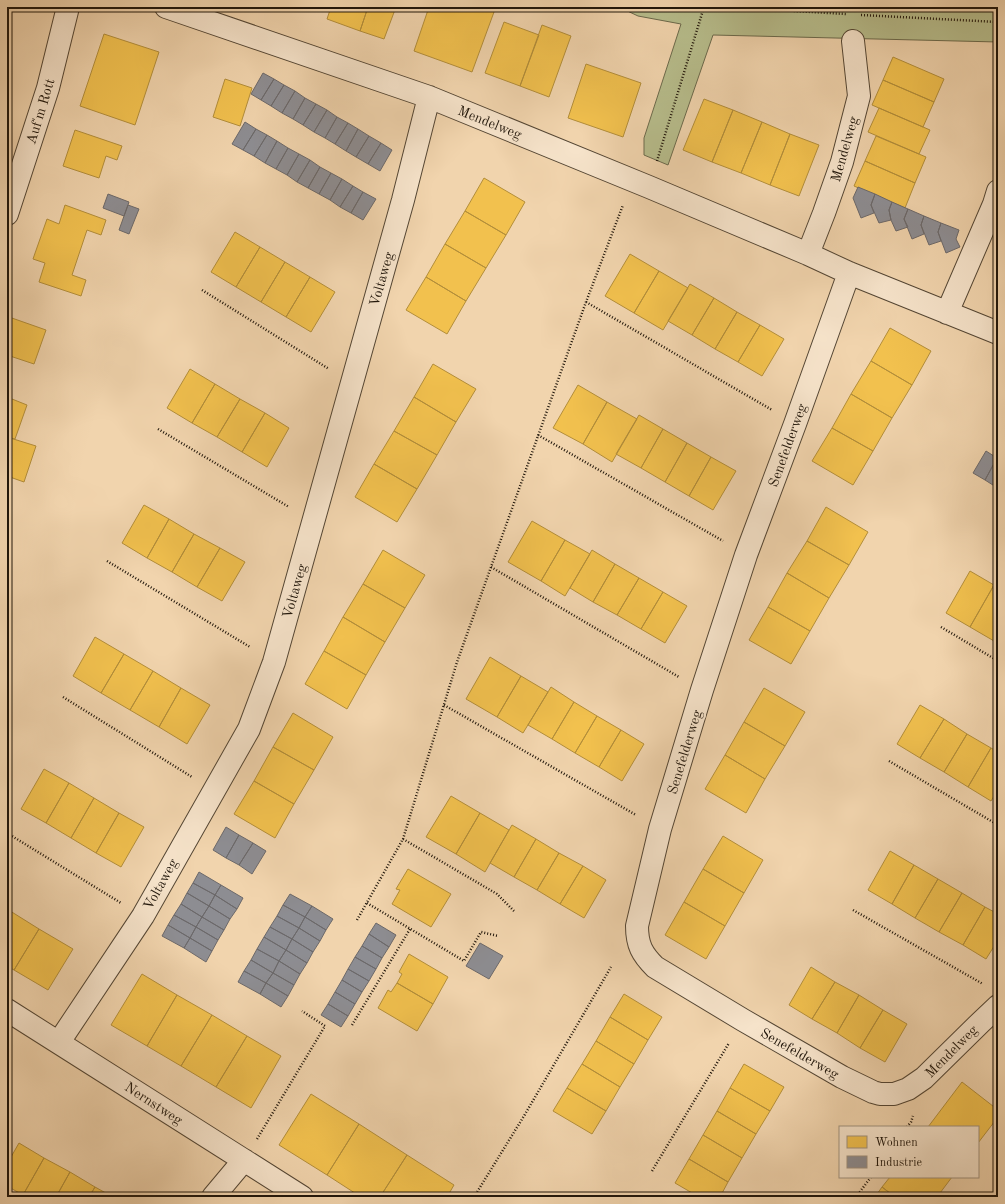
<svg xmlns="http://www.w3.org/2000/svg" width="1005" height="1204" font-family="'Old Standard TT',serif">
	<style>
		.green { fill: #b7bd8c; stroke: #6c6a4c }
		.homes { fill: #f2c14e; stroke: #b38e3a }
		.industry { fill: #8d8d92; stroke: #6c696a }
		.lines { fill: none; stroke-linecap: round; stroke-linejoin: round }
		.minor-casing { stroke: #544634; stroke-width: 24 }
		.path { stroke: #20160b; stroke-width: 2.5; stroke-dasharray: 1 2; stroke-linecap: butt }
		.minor { stroke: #f6e3ca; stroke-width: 22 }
		.labels { text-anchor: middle; stroke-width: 4; stroke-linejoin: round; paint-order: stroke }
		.street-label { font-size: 14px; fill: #20160b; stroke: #f6e3ca }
	</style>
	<rect width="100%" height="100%" fill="#f1d4ad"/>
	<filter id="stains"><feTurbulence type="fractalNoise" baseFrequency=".005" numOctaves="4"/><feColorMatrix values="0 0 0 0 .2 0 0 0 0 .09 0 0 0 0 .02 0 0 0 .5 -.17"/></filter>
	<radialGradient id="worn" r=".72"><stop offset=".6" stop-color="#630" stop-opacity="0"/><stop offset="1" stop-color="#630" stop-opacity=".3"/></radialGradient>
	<path class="green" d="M619,7H998V42L713,35L668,165L644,155V138L681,24L638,16Z"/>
	<path class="homes" d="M294,7H308L307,11Z
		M331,7H368L360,31L327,19Z
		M368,7H396L384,39L360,31Z
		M429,7H479L494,12L472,72L414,51Z
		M504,22L539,35L520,86L485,73Z
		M542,25L571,36L549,97L520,86Z
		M104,34L159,52L135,125L80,106Z
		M893,57L944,79L934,102L883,80Z
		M586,64L641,83L623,137L568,118Z
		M225,79L252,88L240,126L213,117Z
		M883,80L934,102L923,127L872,105Z
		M704,99L733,110L712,162L683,150Z
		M879,108L930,130L919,154L868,132Z
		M733,110L762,122L741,173L712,162Z
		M762,122L790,134L770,185L741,173Z
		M75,130L122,146L117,160L106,156L99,178L63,166Z
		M790,134L819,145L799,196L770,185Z
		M876,136L926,157L915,183L865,161Z
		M865,161L915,183L905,208L854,186Z
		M484,178L525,202L506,235L465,211Z
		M65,205L106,220L101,235L87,230L72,275L86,280L81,296L39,282L45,263L33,259L47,219L59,224Z
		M465,211L506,235L486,268L445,244Z
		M235,232L260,247L236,287L211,272Z
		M445,244L486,268L466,301L426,277Z
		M260,247L285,262L261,302L236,287Z
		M630,254L659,271L634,313L605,296Z
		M285,262L310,277L286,317L261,302Z
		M659,271L688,288L663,330L634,313Z
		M310,277L335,292L311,332L286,317Z
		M426,277L466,301L447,334L406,310Z
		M690,284L714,298L692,335L668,321Z
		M714,298L737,312L715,349L692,335Z
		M737,312L760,325L738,362L715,349Z
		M9,317L46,330L34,364L7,355V323Z
		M760,325L784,339L762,376L738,362Z
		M890,328L931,351L912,385L871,361Z
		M871,361L912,385L892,418L851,394Z
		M433,364L476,389L456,422L414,397Z
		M190,369L215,384L192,423L167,408Z
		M215,384L240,399L217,437L192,423Z
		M578,385L607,402L583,444L553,428Z
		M851,394L892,418L873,451L832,428Z
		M7,397L27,405L15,439L7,437Z
		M414,397L456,422L437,455L394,431Z
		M240,399L265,413L242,452L217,437Z
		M607,402L637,419L612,462L583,444Z
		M265,413L289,428L267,467L242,452Z
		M639,415L663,429L641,468L616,454Z
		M832,428L873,451L853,485L812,461Z
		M663,429L687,443L665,482L641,468Z
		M394,431L437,455L417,489L374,464Z
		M7,437L36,446L24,482L7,476Z
		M687,443L711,457L689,496L665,482Z
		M711,457L736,471L713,510L689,496Z
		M374,464L417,489L397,522L355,497Z
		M144,505L169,519L147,558L122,543Z
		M826,507L868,532L849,565L807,541Z
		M169,519L194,534L172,572L147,558Z
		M532,521L565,540L541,581L508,562Z
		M194,534L220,548L197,587L172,572Z
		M565,540L590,554L565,596L541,581Z
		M807,541L849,565L829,598L787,573Z
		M220,548L245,562L222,601L197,587Z
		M383,550L425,575L405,608L363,584Z
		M592,550L615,564L593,602L570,588Z
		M615,564L639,578L617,615L593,602Z
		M970,571L994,585L970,627L946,613Z
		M787,573L829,598L810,631L768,607Z
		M639,578L663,592L641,629L617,615Z
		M363,584L405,608L385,642L343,617Z
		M994,585L998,588V634L994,641L970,627Z
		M663,592L687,606L665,643L641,629Z
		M768,607L810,631L791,664L749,640Z
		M343,617L385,642L366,675L324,651Z
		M998,634V643L994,641Z
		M95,637L124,654L101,693L73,676Z
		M324,651L366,675L347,709L305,684Z
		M124,654L153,671L130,710L101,693Z
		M490,657L521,676L497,717L466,699Z
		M153,671L181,688L159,727L130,710Z
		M521,676L548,692L523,733L497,717Z
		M551,687L574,702L552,739L528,725Z
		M181,688L210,705L187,744L159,727Z
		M764,688L805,712L785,746L744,722Z
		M574,702L597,716L575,753L552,739Z
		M920,705L944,719L920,758L897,744Z
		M293,713L333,737L314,770L273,747Z
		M597,716L621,730L599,767L575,753Z
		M944,719L967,734L944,772L920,758Z
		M744,722L785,746L765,779L725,755Z
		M621,730L644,744L622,781L599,767Z
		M967,734L991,748L968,787L944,772Z
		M273,747L314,770L294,804L254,781Z
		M991,748L998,752V790L991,801L968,787Z
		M725,755L765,779L746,813L705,789Z
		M44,769L69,783L46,823L21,809Z
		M254,781L294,804L275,838L234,814Z
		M69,783L94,798L71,838L46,823Z
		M998,790V799L994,797Z
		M451,796L480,813L456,854L426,837Z
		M94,798L119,813L96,853L71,838Z
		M119,813L144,827L121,867L96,853Z
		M480,813L509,830L485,872L456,854Z
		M512,825L536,839L514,877L490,863Z
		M723,836L763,860L744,893L703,869Z
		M536,839L559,853L537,890L514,877Z
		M890,851L914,865L892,904L868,890Z
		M559,853L583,866L560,904L537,890Z
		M914,865L938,879L915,918L892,904Z
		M583,866L606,880L584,918L560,904Z
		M408,869L451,894L431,927L392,904L400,890L396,889Z
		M703,869L744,893L725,926L684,902Z
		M938,879L962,893L939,932L915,918Z
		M962,893L985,907L963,945L939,932Z
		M684,902L725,926L706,959L665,935Z
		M985,907L998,914V940L986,959L963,945Z
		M7,909L39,929L14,970L7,966Z
		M39,929L73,949L48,990L14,970Z
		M409,954L448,977L433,1004L397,983L402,974L399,972Z
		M811,967L835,982L812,1019L789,1005Z
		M142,974L177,995L147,1046L111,1025Z
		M835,982L859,995L837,1033L812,1019Z
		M397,983L433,1004L417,1031L378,1008L388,990L391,992Z
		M624,994L662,1017L648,1040L610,1017Z
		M177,995L212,1015L181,1066L147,1046Z
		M859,995L883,1010L860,1048L837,1033Z
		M883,1010L907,1024L885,1062L860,1048Z
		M212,1015L247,1036L216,1087L181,1066Z
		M610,1017L648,1040L634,1064L596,1041Z
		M247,1036L281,1056L251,1108L216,1087Z
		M596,1041L634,1064L620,1087L582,1064Z
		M582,1064L620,1087L606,1111L567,1088Z
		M744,1064L784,1087L770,1111L730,1088Z
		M962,1082L998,1110V1117L978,1143V1127H928Z
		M567,1088L606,1111L592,1134L553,1111Z
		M730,1088L770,1111L756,1134L717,1111Z
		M311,1094L359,1124L327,1175L279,1145Z
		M717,1111L756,1134L742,1158L703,1135Z
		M359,1124L407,1155L380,1197H361L327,1175Z
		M703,1135L742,1158L728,1182L689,1159Z
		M19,1143L44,1158L23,1195L7,1186V1164Z
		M407,1155L454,1185L447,1197H380Z
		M44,1158L70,1172L56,1197H26L23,1195Z
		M689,1159L728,1182L720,1197H699L675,1183Z
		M70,1172L95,1187L89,1197H56Z
		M890,1177H952L937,1197H895L882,1187Z
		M95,1187L113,1197H89Z
		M882,1187L895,1197H875Z"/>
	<path class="industry" d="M263,73L274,79L261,100L251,94Z
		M274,79L284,85L271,106L261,100Z
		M284,85L295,91L282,113L271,106Z
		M295,91L305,98L293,119L282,113Z
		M305,98L316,104L303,125L293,119Z
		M316,104L327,110L314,132L303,125Z
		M327,110L337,117L325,138L314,132Z
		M337,117L348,123L335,144L325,138Z
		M245,122L256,129L243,150L232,144Z
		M348,123L358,129L346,151L335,144Z
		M256,129L267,135L254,156L243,150Z
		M358,129L369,136L356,157L346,151Z
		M267,135L277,141L265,163L254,156Z
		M369,136L381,143L368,164L356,157Z
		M277,141L288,148L276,169L265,163Z
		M381,143L392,150L380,171L368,164Z
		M288,148L299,154L287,175L276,169Z
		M299,154L310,160L297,182L287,175Z
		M310,160L320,167L308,188L297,182Z
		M320,167L331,173L319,194L308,188Z
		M331,173L342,179L330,200L319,194Z
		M342,179L353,186L340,207L330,200Z
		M353,186L363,192L351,213L340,207Z
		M858,187L875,194L871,205L874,213L861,218L853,198Z
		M363,192L376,199L363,220L351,213Z
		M108,194L129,202L124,216L103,208Z
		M875,194L892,202L889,210L891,220L879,223L871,205Z
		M892,202L908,209L904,219L908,227L896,231L891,220L889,210Z
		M128,205L139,209L129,234L119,230Z
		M908,209L924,216L921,225L924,234L912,239L904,219Z
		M924,216L941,223L938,232L941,241L929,245L921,225Z
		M941,223L959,230L956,239L960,247L946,253L938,232Z
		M986,451L997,458L985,480L973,473Z
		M997,458L998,459V484L996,487L985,480Z
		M226,827L239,835L226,858L213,850Z
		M239,835L253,843L239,865L226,858Z
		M253,843L266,851L252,874L239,865Z
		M199,872L221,885L215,895L193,883Z
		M193,883L215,895L209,906L187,893Z
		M221,885L243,898L237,909L215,895Z
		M187,893L209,906L202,917L181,904Z
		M290,894L312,906L305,917L283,905Z
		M215,895L237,909L230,919L209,906Z
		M181,904L202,917L196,927L174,915Z
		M283,905L305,917L299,928L277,916Z
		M209,906L230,919L224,930L202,917Z
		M312,906L333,919L326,930L305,917Z
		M174,915L196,927L190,938L168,925Z
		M277,916L299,928L292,939L270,927Z
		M202,917L224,930L218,940L196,927Z
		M305,917L326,930L320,941L299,928Z
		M376,923L396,935L389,947L369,934Z
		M168,925L190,938L184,948L162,936Z
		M196,927L218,940L212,951L190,938Z
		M270,927L292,939L286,950L264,937Z
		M299,928L320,941L313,952L292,939Z
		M369,934L389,947L382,958L362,946Z
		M264,937L286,950L279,961L257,949Z
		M190,938L212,951L206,962L184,948Z
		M292,939L313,952L307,963L286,950Z
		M480,943L503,956L489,979L466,966Z
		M362,946L382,958L376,969L355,957Z
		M257,949L279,961L273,973L251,960Z
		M286,950L307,963L300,974L279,961Z
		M355,957L376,969L369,981L348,969Z
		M251,960L273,973L266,983L244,971Z
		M279,961L300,974L294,985L273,973Z
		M348,969L369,981L362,992L342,980Z
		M244,971L266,983L260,994L238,982Z
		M273,973L294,985L288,996L266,983Z
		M342,980L362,992L355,1004L335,992Z
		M266,983L288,996L281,1007L260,994Z
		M335,992L355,1004L348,1016L328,1004Z
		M328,1004L348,1016L341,1027L321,1015Z"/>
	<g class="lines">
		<defs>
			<path id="minor" d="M166,7L429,97L649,187L808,254L849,273L998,333
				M7,214L48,88L68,7
				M808,254L824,213L842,162L859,96L853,41
				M849,273L795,424L746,555L702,690L660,829L637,926C637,945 642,954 655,967L743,1020L842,1077L873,1092L880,1094H894L908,1089L924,1078L981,1022L998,1006
				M947,313L994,204L998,191
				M7,1010L302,1197
				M59,1042L143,916L249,729L274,662L403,200L429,97
				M213,1197L244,1160"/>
		</defs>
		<use href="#minor" class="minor-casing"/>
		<path class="path" d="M737,7L742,8L846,14
			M861,15L998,22
			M657,161L704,7
			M202,290L329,369
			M586,302L772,410
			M158,429L289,507
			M538,435L723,541
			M107,561L250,647
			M491,567L679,677
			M941,627L998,661
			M63,697L192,777
			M444,705L636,815
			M889,761L998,825
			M7,833L121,903
			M403,839L497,894L514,911
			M367,903L464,961L481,932L498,936
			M853,910L983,984
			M357,920L403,839L457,662L586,302L623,205
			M352,1025L410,929
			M907,1127L911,1122L913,1116
			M257,1139L325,1026L302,1011
			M652,1171L729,1043
			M474,1197L524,1116L611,967
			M856,1197L871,1177"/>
		<use href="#minor" class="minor"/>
	</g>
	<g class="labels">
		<g class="street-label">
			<text transform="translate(40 111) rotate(-73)" y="5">Auf'm Rott</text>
			<text transform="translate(490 122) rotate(22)" y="5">Mendelweg</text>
			<text transform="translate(844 149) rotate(-74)" y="5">Mendelweg</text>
			<text transform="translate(381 279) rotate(-74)" y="5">Voltaweg</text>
			<text transform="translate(787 445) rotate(-70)" y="5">Senefelderweg</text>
			<text transform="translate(294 591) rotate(-74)" y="5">Voltaweg</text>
			<text transform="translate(684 752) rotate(-73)" y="5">Senefelderweg</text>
			<text transform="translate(160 884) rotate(-61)" y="5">Voltaweg</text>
			<text transform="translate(951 1051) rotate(-45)" y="5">Mendelweg</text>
			<text transform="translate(800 1053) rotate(30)" y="5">Senefelderweg</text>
			<text transform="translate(154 1103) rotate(33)" y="5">Nernstweg</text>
		</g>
	</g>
	<rect width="1005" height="1204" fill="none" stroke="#f1d4ad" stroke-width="24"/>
	<rect x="8" y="8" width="989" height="1188" fill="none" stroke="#20160b" stroke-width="2"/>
	<rect x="12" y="12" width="981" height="1180" fill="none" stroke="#20160b"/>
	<rect x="839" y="1126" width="140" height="52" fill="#f6e3ca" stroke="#a0917e"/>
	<rect x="847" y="1136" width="20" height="12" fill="#f2c14e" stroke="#a0917e"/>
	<text x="875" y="1146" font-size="12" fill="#20160b">Wohnen</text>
	<rect x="847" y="1156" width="20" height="12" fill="#8d8d92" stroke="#a0917e"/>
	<text x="875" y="1166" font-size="12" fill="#20160b">Industrie</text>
	<rect width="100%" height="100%" filter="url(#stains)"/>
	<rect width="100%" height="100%" fill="url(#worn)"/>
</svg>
